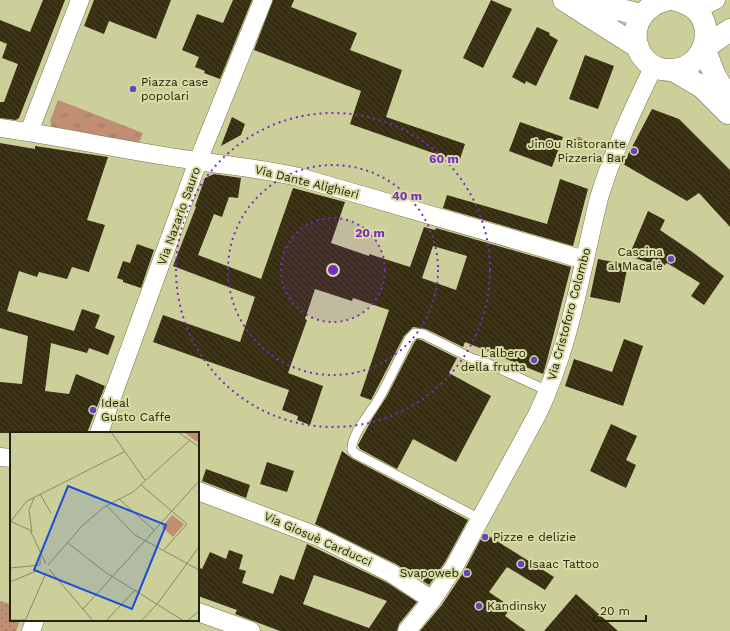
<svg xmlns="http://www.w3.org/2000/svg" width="730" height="631" font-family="'Work Sans',sans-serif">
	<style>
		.grass { fill: url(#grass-tufts) }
		.park { fill: url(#park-dots) }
		.building { fill: url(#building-back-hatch); fill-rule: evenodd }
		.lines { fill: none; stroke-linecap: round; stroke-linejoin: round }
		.service-casing { stroke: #757744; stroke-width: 10 }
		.minor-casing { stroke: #757744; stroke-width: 19 }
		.tertiary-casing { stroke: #757744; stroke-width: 23 }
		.service { stroke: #fff; stroke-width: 9 }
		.minor { stroke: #fff; stroke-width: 18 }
		.tertiary { stroke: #fff; stroke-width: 22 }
		.tree { fill: #a77f47 }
		.ring { fill: none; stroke: #7b2cbf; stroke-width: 2; stroke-dasharray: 2 4 }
		.poi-dot { fill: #6445be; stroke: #d9dca5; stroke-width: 1.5 }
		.labels { text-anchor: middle; stroke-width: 4; stroke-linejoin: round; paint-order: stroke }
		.poi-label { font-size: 12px; fill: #23240f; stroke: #d9dca5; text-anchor: start }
		.street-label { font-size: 12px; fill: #23240f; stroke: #d9dca5 }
		.inset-road { fill: none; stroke: #888b62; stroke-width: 1 }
		.view { fill: #1d4ed8; fill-opacity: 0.15; stroke: #1d4ed8; stroke-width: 2 }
		.inset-edge { fill: none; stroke: #23240f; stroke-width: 2 }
		.centre { fill: #7b2cbf; stroke: #d9dca5; stroke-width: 2 }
		.ring-label { font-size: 12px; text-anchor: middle; font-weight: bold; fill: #7b2cbf; stroke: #d9dca5; stroke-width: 4; stroke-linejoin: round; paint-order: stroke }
	</style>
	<defs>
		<pattern id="grass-tufts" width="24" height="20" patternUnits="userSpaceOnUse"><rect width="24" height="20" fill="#c08e72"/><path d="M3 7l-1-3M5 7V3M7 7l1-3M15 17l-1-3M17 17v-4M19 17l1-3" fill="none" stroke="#9c745c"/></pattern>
		<pattern id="park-dots" width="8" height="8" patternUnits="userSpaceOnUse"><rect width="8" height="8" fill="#c08e72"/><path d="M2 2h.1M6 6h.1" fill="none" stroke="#9c745c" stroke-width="1.8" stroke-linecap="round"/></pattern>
		<pattern id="building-back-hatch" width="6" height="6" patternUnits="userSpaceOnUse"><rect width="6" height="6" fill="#372d10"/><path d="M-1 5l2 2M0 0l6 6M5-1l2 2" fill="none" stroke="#4b4329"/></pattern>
	</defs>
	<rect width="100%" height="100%" fill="#cccf99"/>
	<path class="grass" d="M58,100L143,133L139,143L52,128L50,121Z"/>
	<path class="park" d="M0,601L11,604V620H20L16,631H0Z"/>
	<path class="building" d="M43,0H65L19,118L16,120L0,118V102H4L18,64L2,58L7,44L0,41V20L30,32Z
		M94,0H171L156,39L109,21L104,34L84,26Z
		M233,0H252L220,79L204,73L205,71L195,67L199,57L182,50L197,14L223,23Z
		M273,0H294L291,7L357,33L350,50L402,70L386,117L465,144L459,162L350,124L361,91L254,50Z
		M491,0L512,9L483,68L463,58Z
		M537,27L550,33L549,35L558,40L536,86L526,81L525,84L512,77Z
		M585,55L614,66L598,109L569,99Z
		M652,109L679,119L730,170V227L699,193L687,201L623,164Z
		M232,117L245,124L241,135L221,146Z
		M520,122L563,137L552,167L509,151Z
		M0,143L35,149V146L108,157L87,220L105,225L89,272L72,267L67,279L39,272L37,277L19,271L7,311L74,331L82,309L100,315L95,328L115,336L108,355L89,348L87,353L51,343L45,391L69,394L76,374L105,386L87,433H0V382L22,384L28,336L0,328Z
		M214,174L241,178L238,198L229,197L222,217L214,214L198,255L261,279L293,188L345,202L331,243L369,256V254L410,267L424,227L435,230L436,228L571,267L546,364L543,374L465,342L463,347L426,329L413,327L404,336L371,400L360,396L389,310L353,298L352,301L315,289L305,319L307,320L288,373L323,386L310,425L297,420L298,416L282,410L289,390L153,342L163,315L240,342L255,297L173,266L196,207L195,206L205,178ZM433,246L467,256L456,290L422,278Z
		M560,179L588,189L573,246L443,208L447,195L547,224Z
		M648,211L665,220L660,230L691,251L724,276L704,305L691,296L700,283L667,263L662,267L629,256Z
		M137,244L154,250L141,288L123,282V280L117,278L123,261L130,263Z
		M598,259L628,265L620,303L590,297Z
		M417,339L421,340L457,358L449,373L491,396L456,462L413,439L397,469L360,449L358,445L372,419L387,396L414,343Z
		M624,339L643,346L623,406L565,386L574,359L612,372Z
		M611,424L637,436L626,460L636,465L626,488L590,471Z
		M342,451L353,459L468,520L445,562L429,585L396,564L315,524Z
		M267,462L294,471L287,492L260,484Z
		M206,469L250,485L246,498L202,481Z
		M484,533L554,577L545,590L507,567L489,592L511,607L505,616L526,631H420L441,606L463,573Z
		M307,544L386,582L417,602L399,624L397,631H280L235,614L237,610L198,596V567L202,569L210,552L226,559L229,550L243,555L239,569L246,571L242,583L273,594L280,575L294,580ZM314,575L355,589L387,601L369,628L303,604Z
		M576,594L618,631H544Z"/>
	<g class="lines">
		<defs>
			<path id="service" d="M480,519L356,454L352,450C351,434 370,414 378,400C389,381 399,359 409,339L415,333L423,334L471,358L487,363L548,391"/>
			<path id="minor" d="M696,10L716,0
				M0,128C66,137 131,152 198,161C232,166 265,169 299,177L585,260
				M29,132L80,0
				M99,433L198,161L263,0
				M0,457L11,458
				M198,491L319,537L391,573L432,600
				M198,612L251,631
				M31,631L35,620
				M407,631L432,600L454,567L537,415C570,347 581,271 599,198C613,152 633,109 654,66"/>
			<path id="tertiary" d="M564,0L638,47
				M582,0L641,15
				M666,0C619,13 631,72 672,70C702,69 718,30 695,9C689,4 683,2 676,0
				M730,30L704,48L715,76L730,101
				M673,70L702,87L728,113"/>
		</defs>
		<use href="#service" class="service-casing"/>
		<use href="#minor" class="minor-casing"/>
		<use href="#tertiary" class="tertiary-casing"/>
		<use href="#service" class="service"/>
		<use href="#minor" class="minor"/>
		<use href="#tertiary" class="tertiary"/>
	</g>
	<circle class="tree" cx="578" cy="143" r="6"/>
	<circle cx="333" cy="270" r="52" fill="#7b2cbf" fill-opacity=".12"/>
	<g class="ring">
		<circle cx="333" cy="270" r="52"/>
		<circle cx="333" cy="270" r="105"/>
		<circle cx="333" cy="270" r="157"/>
	</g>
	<g class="poi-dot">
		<circle cx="133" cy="89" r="4"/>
		<circle cx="634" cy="151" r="4"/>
		<circle cx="671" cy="259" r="4"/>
		<circle cx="534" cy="360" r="4"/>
		<circle cx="93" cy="410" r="4"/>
		<circle cx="485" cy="537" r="4"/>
		<circle cx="521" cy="564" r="4"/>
		<circle cx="467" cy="573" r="4"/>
		<circle cx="479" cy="606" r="4"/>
	</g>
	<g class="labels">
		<g class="poi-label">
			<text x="141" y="86">Piazza case<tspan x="141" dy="14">popolari</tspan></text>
			<text x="626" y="148" text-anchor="end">JinOu Ristorante<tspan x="626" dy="14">Pizzeria Bar</tspan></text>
			<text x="663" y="256" text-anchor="end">Cascina<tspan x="663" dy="14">al Macalè</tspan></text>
			<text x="526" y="357" text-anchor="end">L'albero<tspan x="526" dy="14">della frutta</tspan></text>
			<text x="101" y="407">Ideal<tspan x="101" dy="14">Gusto Caffe</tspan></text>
			<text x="493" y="541">Pizze e delizie</text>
			<text x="529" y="568">Isaac Tattoo</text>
			<text x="459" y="577" text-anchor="end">Svapoweb</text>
			<text x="487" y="610">Kandinsky</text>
		</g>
		<g class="street-label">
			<text transform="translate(307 182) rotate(14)" y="4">Via Dante Alighieri</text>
			<text transform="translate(179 216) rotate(-70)" y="4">Via Nazario Sauro</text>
			<text transform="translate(569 314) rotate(-75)" y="4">Via Cristoforo Colombo</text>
			<text transform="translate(318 539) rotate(24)" y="4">Via Giosuè Carducci</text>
		</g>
	</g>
	<g transform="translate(10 432)">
		<rect width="189" height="189" fill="#cccf99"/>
		<path d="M162,83L174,92L163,105L152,95Z" fill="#c08e72"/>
		<path d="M174,0H189V10L184,8Z" fill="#c08e72"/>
		<path class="inset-road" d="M101,0L135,48M168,0L189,15M131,53L177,92L153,119M30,62L41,81M109,67L145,99M97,74L125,103L189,138M0,89L20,98L36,132M1,89L17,69L114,20M22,100L19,78L24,66M58,111L95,140L174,189M38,133L73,93L94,75L123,60L179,9M0,136L30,133V124M39,137L83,189M0,150L29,138M73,177L189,49M0,188H15M15,189L36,141M96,189L125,158M131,189L148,171L189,115M177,189L189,179"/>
		<path class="view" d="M58,54L156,93L122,177L24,138Z"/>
		<rect width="189" height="189" class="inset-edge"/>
	</g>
	<circle cx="333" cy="270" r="6" class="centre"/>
	<g class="ring-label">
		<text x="444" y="163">60 m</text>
		<text x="407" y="200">40 m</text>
		<text x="370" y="237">20 m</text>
	</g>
	<path d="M594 615v6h52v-6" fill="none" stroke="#23240f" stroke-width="2"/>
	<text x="600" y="615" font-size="12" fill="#23240f" stroke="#d9dca5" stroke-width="3" paint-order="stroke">20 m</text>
</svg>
